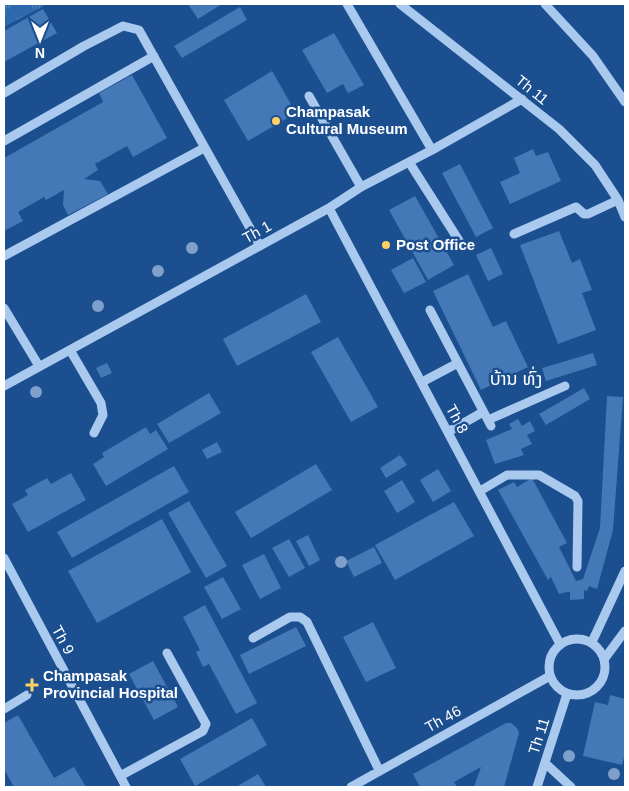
<svg xmlns="http://www.w3.org/2000/svg" width="629" height="791" font-family="Helvetica,'Noto Sans Lao',sans-serif">
	<style>
		.grass { fill: url(#grass-tufts) }
		.building { fill: #4478b7 }
		.lines { fill: none; stroke-linecap: round; stroke-linejoin: round }
		.minor { stroke: #a9c9ee; stroke-width: 9 }
		.tree { fill: #7ea0ca }
		.poi-dot { fill: #ffd166; stroke: #1b4f8f; stroke-width: 2 }
		.labels { text-anchor: middle; stroke-width: 5; stroke-linejoin: round; paint-order: stroke }
		.street-label { font-size: 15px; fill: #fff; stroke: #1b4f8f }
		.poi-label { font-size: 15px; font-weight: bold; fill: #fff; stroke: #1b4f8f; text-anchor: start }
		.quarter-label { font-size: 18px; fill: #fff; stroke: #1b4f8f }
	</style>
	<defs>
		<pattern id="grass-tufts" width="24" height="20" patternUnits="userSpaceOnUse" patternTransform="scale(1.25)"><rect width="24" height="20" fill="#2e69ad"/><path d="M3 7l-1-3M5 7V3M7 7l1-3M15 17l-1-3M17 17v-4M19 17l1-3" fill="none" stroke="#4d80b9"/></pattern>
	</defs>
	<rect width="100%" height="100%" fill="#1b4f8f"/>
	<path class="grass" d="M4,4H48L4,27Z"/>
	<path class="building" d="M188,4H222L198,19Z
		M240,7L247,20L182,58L174,46Z
		M43,9L57,33L4,62V31Z
		M334,33L364,85L348,93L343,84L327,93L302,50Z
		M272,71L296,113L248,141L224,100Z
		M132,75L167,138L133,157L127,146L95,164L98,170L84,179L100,181L108,194L68,215L63,205L64,190L46,200L44,197L18,212L23,221L4,231V158L103,102L99,93Z
		M533,149L536,156L548,152L561,181L510,204L500,182L520,173L514,158Z
		M460,164L493,228L476,237L442,173Z
		M415,196L454,265L428,280L389,210Z
		M559,231L572,263L580,259L592,290L582,293L596,330L558,344L520,245Z
		M491,248L503,274L488,281L476,255Z
		M413,258L426,282L404,293L391,270Z
		M468,274L493,327L506,321L528,367L481,390L433,291Z
		M306,294L321,322L237,366L223,339Z
		M338,337L378,407L351,422L311,352Z
		M593,353L597,365L546,381L542,368Z
		M107,363L112,373L101,378L96,368Z
		M584,388L590,399L546,425L539,414Z
		M209,393L221,413L169,443L157,424Z
		M607,396L623,397L613,530L597,589L589,586L587,591L584,590V599L570,600V592H567L559,594L551,577L548,580L498,490L514,482L517,487L532,478L567,543L559,547L576,581L583,579L600,528Z
		M518,419L522,426L530,421L535,431L527,435L532,444L521,449L524,455L495,464L486,440L512,429L509,424Z
		M146,427L150,434L156,430L168,449L106,486L93,464L104,457L102,453Z
		M217,442L222,452L207,459L202,450Z
		M400,455L407,465L386,478L380,468Z
		M316,464L332,490L251,538L235,512Z
		M174,466L189,492L72,558L57,532Z
		M438,469L451,491L433,502L420,480Z
		M71,473L86,500L28,532L12,504L28,495L25,490L47,478L51,484Z
		M402,480L415,502L397,513L384,491Z
		M189,501L227,566L206,578L168,513Z
		M454,502L474,536L395,580L375,545Z
		M162,519L191,572L97,623L68,571Z
		M308,535L320,560L309,566L296,541Z
		M289,539L305,568L289,577L272,548Z
		M374,547L382,563L354,577L346,561Z
		M264,554L281,588L260,599L242,565Z
		M223,577L241,609L222,619L204,587Z
		M205,605L257,703L236,714L209,664L203,667L196,652L200,650L183,617Z
		M373,622L396,668L366,682L343,637Z
		M296,627L306,646L249,674L240,655Z
		M153,661L178,707L154,720L129,674Z
		M610,695L625,699V754L622,765L583,756L595,702L608,705Z
		M18,715L54,778L74,767L86,787H14L4,769V723Z
		M252,718L267,745L195,786L180,759Z
		M506,723H511L517,728L519,733L504,787H474L481,767L454,782L457,787H420L413,774Z
		M258,774L266,787H236Z"/>
	<g class="lines">
		<path class="minor" d="M347,4L432,150
			M400,4L559,129L595,165L618,200L625,217
			M545,4L593,56L625,102
			M4,93L84,46L123,26L139,30L260,246
			M309,96L361,187
			M4,141L154,56
			M409,162L463,247
			M329,208L560,644
			M514,234L576,207L584,214H588L618,200
			M4,256L204,148
			M4,308L39,366
			M430,310L491,426
			M70,350L101,403L103,415L94,433
			M422,382L458,363
			M4,386L329,208L361,187L432,150L522,99
			M488,420L565,386
			M448,432L483,412
			M480,491L507,475H539L575,496L578,501L577,567
			M4,558L126,787
			M253,638L290,617H300L307,622L379,770
			M549 667a28 28 0 1 1 56 0a28 28 0 1 1-56 0Z
			M592,642L625,571
			M605,658L625,631
			M4,709L27,695
			M545,763L571,787
			M120,776L203,731L206,724L167,653
			M351,787L550,676
			M537,787L567,694"/>
	</g>
	<g class="tree">
		<circle cx="192" cy="248" r="6"/>
		<circle cx="158" cy="271" r="6"/>
		<circle cx="98" cy="306" r="6"/>
		<circle cx="36" cy="392" r="6"/>
		<circle cx="341" cy="562" r="6"/>
		<circle cx="569" cy="756" r="6"/>
		<circle cx="614" cy="774" r="6"/>
	</g>
	<g class="poi-dot">
		<circle cx="276" cy="121" r="5"/>
		<circle cx="386" cy="245" r="5"/>
		<path d="M29.5 677.5h5v5h5v5h-5v5h-5v-5h-5v-5h5z"/>
	</g>
	<g class="labels">
		<g class="street-label">
			<text transform="translate(532 90) rotate(39)" y="5">Th 11</text>
			<text transform="translate(257 232) rotate(-29)" y="5">Th 1</text>
			<text transform="translate(457 419) rotate(62)" y="5">Th 8</text>
			<text transform="translate(63 640) rotate(62)" y="5">Th 9</text>
			<text transform="translate(443 719) rotate(-29)" y="5">Th 46</text>
			<text transform="translate(539 736) rotate(-72)" y="5">Th 11</text>
		</g>
		<g class="poi-label">
			<text x="286" y="117">Champasak<tspan x="286" dy="17">Cultural Museum</tspan></text>
			<text x="396" y="250">Post Office</text>
			<text x="43" y="681">Champasak<tspan x="43" dy="17">Provincial Hospital</tspan></text>
		</g>
		<g class="quarter-label">
			<text x="516" y="385">ບ້ານ ທົ່ງ</text>
		</g>
	</g>
	<rect width="629" height="791" fill="none" stroke="#ffffff" stroke-width="10"/>
	<g transform="translate(40 40) rotate(180)" stroke="#1b4f8f" stroke-width="4" paint-order="stroke">
	<path d="M0-4L9 19L0 12L-9 19Z" fill="#ffffff"/>
	<text y="-8" font-size="14" font-weight="bold" text-anchor="middle" fill="#ffffff">N</text>
	</g>
</svg>
